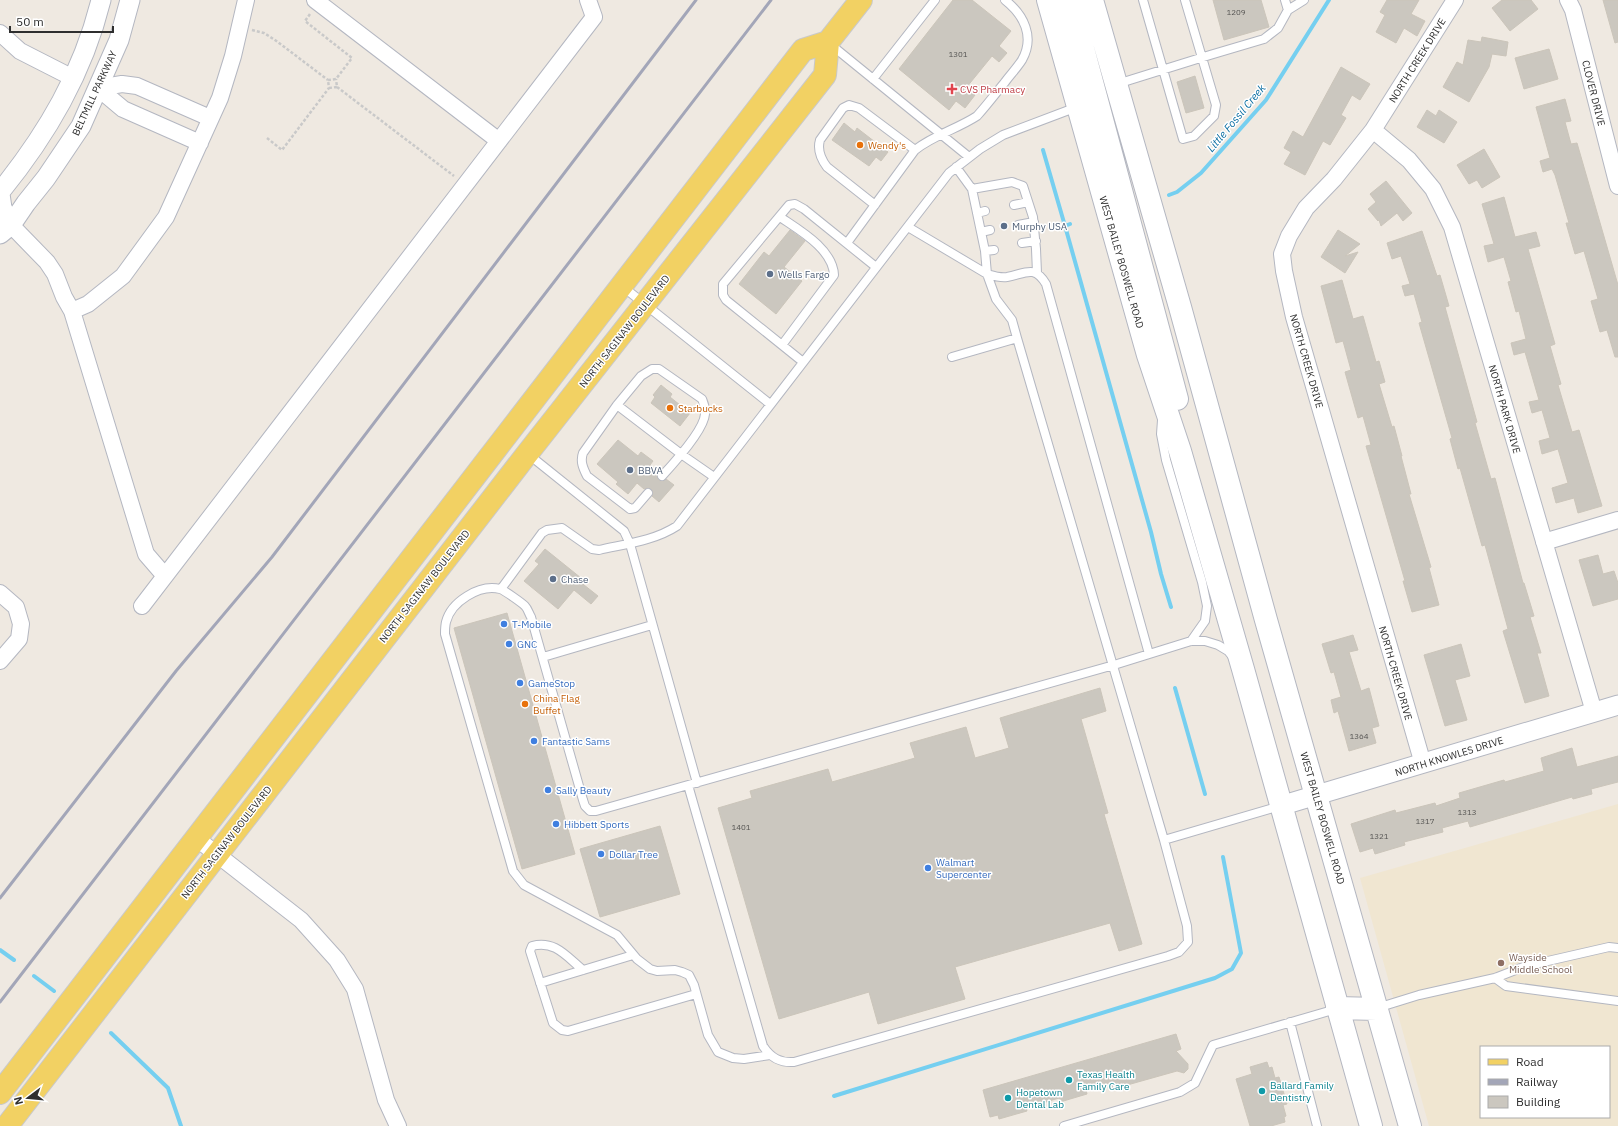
<svg xmlns="http://www.w3.org/2000/svg" width="1618" height="1126" font-family="'IBM Plex Sans',sans-serif">
	<style>
		.education { fill: #f0e6d1; fill-rule: evenodd }
		.lines { fill: none; stroke-linecap: round; stroke-linejoin: round }
		.stream { stroke: #75cff0; stroke-width: 4 }
		.building { fill: #cbc7bf; stroke: #cbc5ba }
		.service-casing { stroke: #b4b7c1; stroke-width: 10 }
		.minor-casing { stroke: #b4b7c1; stroke-width: 18 }
		.tertiary-casing { stroke: #b4b7c1; stroke-width: 21 }
		.secondary-casing { stroke: #b4b7c1; stroke-width: 24 }
		.primary-casing { stroke: #c9c9c9; stroke-width: 24 }
		.path { stroke: #c9c9c9; stroke-width: 2.5; stroke-dasharray: 3 2; stroke-linecap: butt }
		.service { stroke: #fff; stroke-width: 8 }
		.minor { stroke: #fff; stroke-width: 16 }
		.tertiary { stroke: #fff; stroke-width: 19 }
		.secondary { stroke: #fff; stroke-width: 22 }
		.primary { stroke: #f2d163; stroke-width: 22 }
		.rail { stroke: #a3a6b8; stroke-width: 3 }
		.health-dot { fill: #e0444e; stroke: #fff; stroke-width: 1.5 }
		.food-dot { fill: #e8710a; stroke: #fff; stroke-width: 1.5 }
		.service-dot { fill: #5c6f8a; stroke: #fff; stroke-width: 1.5 }
		.shop-dot { fill: #3f7fe0; stroke: #fff; stroke-width: 1.5 }
		.education-dot { fill: #8d6e63; stroke: #fff; stroke-width: 1.5 }
		.culture-dot { fill: #0f9aa8; stroke: #fff; stroke-width: 1.5 }
		.labels { text-anchor: middle; stroke-width: 3; stroke-linejoin: round; paint-order: stroke }
		.number-label { font-size: 8px; fill: #555452 }
		.street-label { font-size: 10px; fill: #2e2e2e; stroke: #fff }
		.health-label { font-size: 10px; fill: #be3a42; stroke: #fff; text-anchor: start }
		.food-label { font-size: 10px; fill: #c56008; stroke: #fff; text-anchor: start }
		.service-label { font-size: 10px; fill: #4e5e75; stroke: #fff; text-anchor: start }
		.shop-label { font-size: 10px; fill: #366cbe; stroke: #fff; text-anchor: start }
		.education-label { font-size: 10px; fill: #785e54; stroke: #fff; text-anchor: start }
		.culture-label { font-size: 10px; fill: #0d838f; stroke: #fff; text-anchor: start }
		.water-label { font-size: 11px; font-style: italic; fill: #0d6fa3; stroke: #fff }
	</style>
	<rect width="100%" height="100%" fill="#efe9e1"/>
	<path class="education" d="M1618,804V1126H1429L1360,878ZM1481,1047H1609V1117H1481Z"/>
	<g class="lines">
		<path class="stream" d="M1043,150L1065,226
			M1169,195L1177,192L1201,173L1266,100L1329,0
			M1070,224L1065,226L1151,532L1161,574L1171,607
			M1175,688L1205,794
			M0,950L14,960
			M34,976L54,991
			M111,1033L168,1088L181,1126
			M834,1096L1215,978L1232,969L1241,953L1223,857"/>
	</g>
	<path class="building" d="M953,0H972L1011,31L999,46L1007,53L999,62L992,56L966,88L975,95L965,108L956,101L949,110L899,69Z
		M1213,0H1261L1269,27L1224,40Z
		M1387,0H1419L1411,14L1425,21L1417,36L1404,28L1396,43L1376,32L1385,15L1380,12Z
		M1502,0H1531L1538,9L1510,31L1492,8Z
		M1603,0H1618V42L1615,43Z
		M1482,37L1508,42L1506,56L1492,54L1489,67L1469,102L1443,87L1457,62L1463,65L1468,40L1481,42Z
		M1549,49L1558,79L1524,89L1515,58Z
		M1341,67L1370,84L1360,100L1352,95L1341,115L1346,118L1330,145L1323,141L1305,175L1284,164L1291,152L1284,148L1293,131L1303,137Z
		M1195,76L1204,108L1186,113L1177,82Z
		M1565,99L1571,121L1565,122L1571,144L1577,143L1618,285V357H1615L1607,330L1600,332L1591,301L1598,299L1584,251L1575,254L1566,223H1569L1555,175L1552,169L1543,172L1540,161L1550,158L1536,107Z
		M1427,110L1436,116L1439,110L1457,122L1444,143L1417,127Z
		M844,123L855,132L857,128L888,152L881,161L876,157L869,166L832,140Z
		M1484,149L1500,177L1482,188L1477,180L1469,184L1457,165Z
		M1386,181L1412,213L1403,221L1397,213L1381,226L1379,220L1378,221L1368,209L1376,202L1370,194Z
		M1504,197L1515,237L1536,232L1540,246L1528,249L1555,344L1550,346L1561,384L1558,385L1572,432L1579,430L1602,506L1578,513L1574,498L1556,503L1552,488L1568,483L1558,449L1542,454L1539,441L1550,438L1542,410L1532,413L1529,402L1539,400L1525,352L1514,355L1511,343L1526,339L1519,311L1516,312L1508,282L1511,281L1504,257L1488,262L1484,246L1494,244L1482,204Z
		M790,230L805,241L784,267L802,281L776,314L739,284L764,252L769,256Z
		M1338,230L1360,244L1345,256L1358,252L1345,273L1321,257Z
		M1422,231L1437,276L1440,275L1449,306L1445,307L1477,422L1475,423L1491,479L1495,478L1523,583H1524L1534,616L1530,617L1541,653H1537L1549,696L1525,703L1503,631L1508,629L1485,545L1482,546L1460,468L1458,469L1450,439L1452,438L1419,323L1422,322L1414,294L1405,296L1402,286L1410,284L1401,256L1392,259L1387,243Z
		M1342,280L1353,319L1363,316L1376,362L1379,361L1385,382L1379,384L1392,427L1394,426L1402,456H1401L1411,494H1409L1431,567L1429,568L1439,605L1412,612L1403,581H1405L1366,446L1371,445L1363,416L1358,418L1345,372L1351,370L1343,341L1336,343L1321,286Z
		M661,385L672,394L670,397L690,413L680,426L651,403L655,397L653,395Z
		M618,440L638,456L641,452L653,461L650,465L658,472L657,475L658,480L663,481L666,479L674,485L659,502L652,496L653,492L651,489L647,488L644,489L637,483L628,494L616,484L618,482L597,464Z
		M545,549L581,578L579,581L598,596L591,604L574,590L558,609L524,581L539,564L535,561Z
		M1598,555L1603,574L1614,571L1618,583V599L1593,606L1579,560Z
		M507,613L575,854L522,869L454,628Z
		M1353,635L1358,650L1349,652L1361,691L1369,688L1379,726L1372,728L1376,743L1349,751L1338,711L1334,713L1331,700L1341,697L1334,672L1331,673L1322,644Z
		M1461,644L1470,676L1455,680L1467,720L1445,726L1424,655Z
		M1100,688L1106,711L1081,719L1108,813L1104,814L1142,944L1119,951L1110,923L955,967L965,999L878,1024L869,992L779,1019L718,808L752,798L750,791L828,769L832,782L915,758L910,743L966,727L975,758L1009,748L1000,718Z
		M1572,748L1577,767L1618,756V782L1591,789L1592,794L1573,799L1572,797L1470,827L1468,821L1442,828L1443,832L1404,842L1405,845L1375,854L1373,848L1360,852L1351,824L1395,810L1396,813L1435,803L1436,806L1460,798L1459,793L1504,780L1505,782L1544,771L1541,758Z
		M660,826L680,894L600,917L580,849Z
		M1176,1034L1181,1049L1176,1051L1188,1064V1069L1184,1073L1177,1071L1113,1089L1111,1083L1086,1090L1087,1094L1060,1102L1059,1098L1026,1108L1027,1111L999,1119L998,1115L990,1117L983,1090Z
		M1267,1062L1269,1068L1272,1067L1275,1078L1279,1077L1287,1104L1283,1105L1286,1116L1284,1117L1285,1122L1271,1126H1250L1236,1079L1252,1074L1250,1067Z"/>
	<g class="lines">
		<defs>
			<path id="service" d="M1143,0L1183,139L1194,136L1214,116L1216,105L1185,0
				M1285,0L1288,10
				M830,44L969,157
				M873,79L935,0
				M1117,84L1210,55L1264,39L1278,28L1288,10L1304,0
				M972,189L1012,182L1023,186L1033,217L1036,249L1037,273
				M875,205L827,167C821,159 817,150 820,140L843,108L849,105L859,108L915,150
				M1014,205L1028,202
				M977,213L985,211
				M780,217C799,230 833,249 834,275L782,345
				M1018,225L1034,222
				M908,227L987,274C994,276 1000,278 1007,277C1025,274 1034,264 1046,284L1149,654
				M981,232L990,230
				M847,243L915,150C934,135 957,129 977,116C987,105 996,93 1005,82C1010,75 1017,68 1022,60C1035,37 1024,15 1005,0
				M1022,243L1036,241
				M985,251L994,250
				M622,286L770,404
				M952,357L1017,338
				M803,362L726,300L723,295V284L789,205L795,204L804,209L876,267
				M617,405L681,454L714,477
				M1162,420L1161,434L1166,460L1202,582L1207,606L1205,621L1191,641
				M528,454L624,531L630,544L697,783
				M648,493L635,508L630,509L587,476C583,468 580,461 583,453L617,405L641,376L652,369H659L702,399C704,404 706,408 705,414C704,430 674,463 662,476
				M501,589L542,533L547,530L562,528L592,549L599,550C625,544 654,541 677,526L949,173L980,149L1003,135L1077,107
				M543,657L652,625
				M688,785L763,1046C771,1058 780,1063 794,1062L1168,956L1179,952L1188,942L1187,926L1164,840L1017,338L1012,320L996,299L987,274L985,251L972,189L956,167
				M1164,840L1280,806
				M583,970C566,956 555,940 532,946L530,951L553,1023L562,1030L568,1031L696,994
				M1495,978L1506,986L1618,1001
				M540,983L633,955
				M1377,1008L1419,995L1495,978L1526,966L1609,947L1618,948
				M1290,1022L1317,1126
				M770,1055L744,1059L733,1058L718,1052L708,1035L694,985L689,975L682,972L675,970L657,971L650,969L637,959L617,935L524,885L513,871L445,634C445,630 445,626 446,622C451,602 479,584 500,589C504,590 522,603 525,606C528,609 529,614 531,617L583,800L585,806L590,811H596L1114,665L1191,641H1205L1218,645L1228,651L1232,656
				M1064,1126L1180,1092L1195,1083L1213,1045L1336,1009"/>
			<path id="minor" d="M315,0L499,141
				M1568,0L1573,10L1618,186
				M0,33L20,51L73,78
				M98,88L122,84L137,86L210,118
				M98,88L123,109L200,143
				M1373,130L1409,160L1433,189L1452,227L1594,712
				M11,225L47,262L55,274L64,297L72,311L146,554L165,576
				M72,311L88,304L123,276L166,217L220,98L233,56L246,0
				M1544,542L1618,520
				M0,593L16,607L21,624L19,639L0,661
				M142,606L594,17L588,0
				M1423,764L1294,317L1284,271L1282,254L1289,236L1306,208L1334,179L1373,130L1455,0
				M196,838L301,920L337,960L355,989L386,1100L398,1126"/>
			<path id="tertiary" d="M0,192C47,134 83,73 101,0
				M0,194L2,208L11,225
				M0,234L11,225L26,203L46,178L81,126L119,40L130,0
				M1280,806L1618,705"/>
			<path id="secondary" d="M1048,0L1148,355L1180,451L1243,669L1371,1126
				M1070,0L1177,399
				M1092,0L1180,307L1266,620L1410,1126
				M1337,1008L1377,1009"/>
			<path id="primary" d="M0,1093L803,50L828,42
				M7,1126L527,454L825,75L828,42L861,0"/>
		</defs>
		<use href="#service" class="service-casing"/>
		<use href="#minor" class="minor-casing"/>
		<use href="#tertiary" class="tertiary-casing"/>
		<use href="#secondary" class="secondary-casing"/>
		<use href="#primary" class="primary-casing"/>
		<path class="path" d="M252,30L264,33L275,40L328,80
			M337,87L454,176
			M329,88L337,87L336,79
			M267,138L282,150L329,88L328,80L336,79L352,58L305,21L310,14"/>
		<use href="#service" class="service"/>
		<use href="#minor" class="minor"/>
		<use href="#tertiary" class="tertiary"/>
		<use href="#secondary" class="secondary"/>
		<use href="#primary" class="primary"/>
		<path class="rail" d="M0,898L176,671L272,557L696,0
			M0,1002L771,0"/>
	</g>
	<path class="health-dot" d="M950 83h4v4h4v4h-4v4h-4v-4h-4v-4h4z"/>
	<g class="food-dot">
		<circle cx="860" cy="145" r="4"/>
		<circle cx="670" cy="408" r="4"/>
		<circle cx="525" cy="704" r="4"/>
	</g>
	<g class="service-dot">
		<circle cx="1004" cy="226" r="4"/>
		<circle cx="770" cy="274" r="4"/>
		<circle cx="630" cy="470" r="4"/>
		<circle cx="553" cy="579" r="4"/>
	</g>
	<g class="shop-dot">
		<circle cx="504" cy="624" r="4"/>
		<circle cx="509" cy="644" r="4"/>
		<circle cx="520" cy="683" r="4"/>
		<circle cx="534" cy="741" r="4"/>
		<circle cx="548" cy="790" r="4"/>
		<circle cx="556" cy="824" r="4"/>
		<circle cx="601" cy="854" r="4"/>
		<circle cx="928" cy="868" r="4"/>
	</g>
	<circle class="education-dot" cx="1501" cy="963" r="4"/>
	<g class="culture-dot">
		<circle cx="1069" cy="1080" r="4"/>
		<circle cx="1262" cy="1091" r="4"/>
		<circle cx="1008" cy="1098" r="4"/>
	</g>
	<g class="labels">
		<g class="number-label">
			<text x="1236" y="15">1209</text>
			<text x="958" y="57">1301</text>
			<text x="1359" y="739">1364</text>
			<text x="1467" y="815">1313</text>
			<text x="1425" y="824">1317</text>
			<text x="741" y="830">1401</text>
			<text x="1379" y="839">1321</text>
		</g>
		<g class="street-label">
			<text transform="translate(1417 60) rotate(-58)" y="4">NORTH CREEK DRIVE</text>
			<text transform="translate(94 93) rotate(-65)" y="4">BELTMILL PARKWAY</text>
			<text transform="translate(1594 93) rotate(76)" y="4">CLOVER DRIVE</text>
			<text transform="translate(1122 262) rotate(74)" y="4">WEST BAILEY BOSWELL ROAD</text>
			<text transform="translate(624 331) rotate(-52)" y="4">NORTH SAGINAW BOULEVARD</text>
			<text transform="translate(1307 361) rotate(74)" y="4">NORTH CREEK DRIVE</text>
			<text transform="translate(1505 409) rotate(74)" y="4">NORTH PARK DRIVE</text>
			<text transform="translate(424 586) rotate(-52)" y="4">NORTH SAGINAW BOULEVARD</text>
			<text transform="translate(1396 673) rotate(74)" y="4">NORTH CREEK DRIVE</text>
			<text transform="translate(1449 756) rotate(-17)" y="4">NORTH KNOWLES DRIVE</text>
			<text transform="translate(1323 818) rotate(74)" y="4">WEST BAILEY BOSWELL ROAD</text>
			<text transform="translate(226 842) rotate(-52)" y="4">NORTH SAGINAW BOULEVARD</text>
		</g>
		<g class="health-label">
			<text x="960" y="93">CVS Pharmacy</text>
		</g>
		<g class="food-label">
			<text x="868" y="149">Wendy's</text>
			<text x="678" y="412">Starbucks</text>
			<text x="533" y="702">China Flag<tspan x="533" dy="12">Buffet</tspan></text>
		</g>
		<g class="service-label">
			<text x="1012" y="230">Murphy USA</text>
			<text x="778" y="278">Wells Fargo</text>
			<text x="638" y="474">BBVA</text>
			<text x="561" y="583">Chase</text>
		</g>
		<g class="shop-label">
			<text x="512" y="628">T-Mobile</text>
			<text x="517" y="648">GNC</text>
			<text x="528" y="687">GameStop</text>
			<text x="542" y="745">Fantastic Sams</text>
			<text x="556" y="794">Sally Beauty</text>
			<text x="564" y="828">Hibbett Sports</text>
			<text x="609" y="858">Dollar Tree</text>
			<text x="936" y="866">Walmart<tspan x="936" dy="12">Supercenter</tspan></text>
		</g>
		<g class="education-label">
			<text x="1509" y="961">Wayside<tspan x="1509" dy="12">Middle School</tspan></text>
		</g>
		<g class="culture-label">
			<text x="1077" y="1078">Texas Health<tspan x="1077" dy="12">Family Care</tspan></text>
			<text x="1270" y="1089">Ballard Family<tspan x="1270" dy="12">Dentistry</tspan></text>
			<text x="1016" y="1096">Hopetown<tspan x="1016" dy="12">Dental Lab</tspan></text>
		</g>
		<g class="water-label">
			<text transform="translate(1236 118) rotate(-50)" y="4">Little Fossil Creek</text>
		</g>
	</g>
	<rect x="1480" y="1046" width="130" height="72" fill="#ffffff" stroke="#ababab"/>
	<rect x="1488" y="1059" width="20" height="6" fill="#f2d163" stroke="#ababab"/>
	<text x="1516" y="1066" font-size="12" fill="#2e2e2e">Road</text>
	<rect x="1488" y="1079" width="20" height="6" fill="#a3a6b8" stroke="#ababab"/>
	<text x="1516" y="1086" font-size="12" fill="#2e2e2e">Railway</text>
	<rect x="1488" y="1096" width="20" height="12" fill="#cbc7bf" stroke="#ababab"/>
	<text x="1516" y="1106" font-size="12" fill="#2e2e2e">Building</text>
	<g transform="translate(28 1098) rotate(254)" stroke="#ffffff" stroke-width="3" paint-order="stroke">
	<path d="M0-3L7 15L0 10L-7 15Z" fill="#2e2e2e"/>
	<text y="-6" font-size="11" font-weight="bold" text-anchor="middle" fill="#2e2e2e">N</text>
	</g>
	<path d="M10 26v6h103v-6" fill="none" stroke="#2e2e2e" stroke-width="2"/>
	<text x="16" y="26" font-size="12" fill="#2e2e2e" stroke="#ffffff" stroke-width="3" paint-order="stroke">50 m</text>
</svg>
